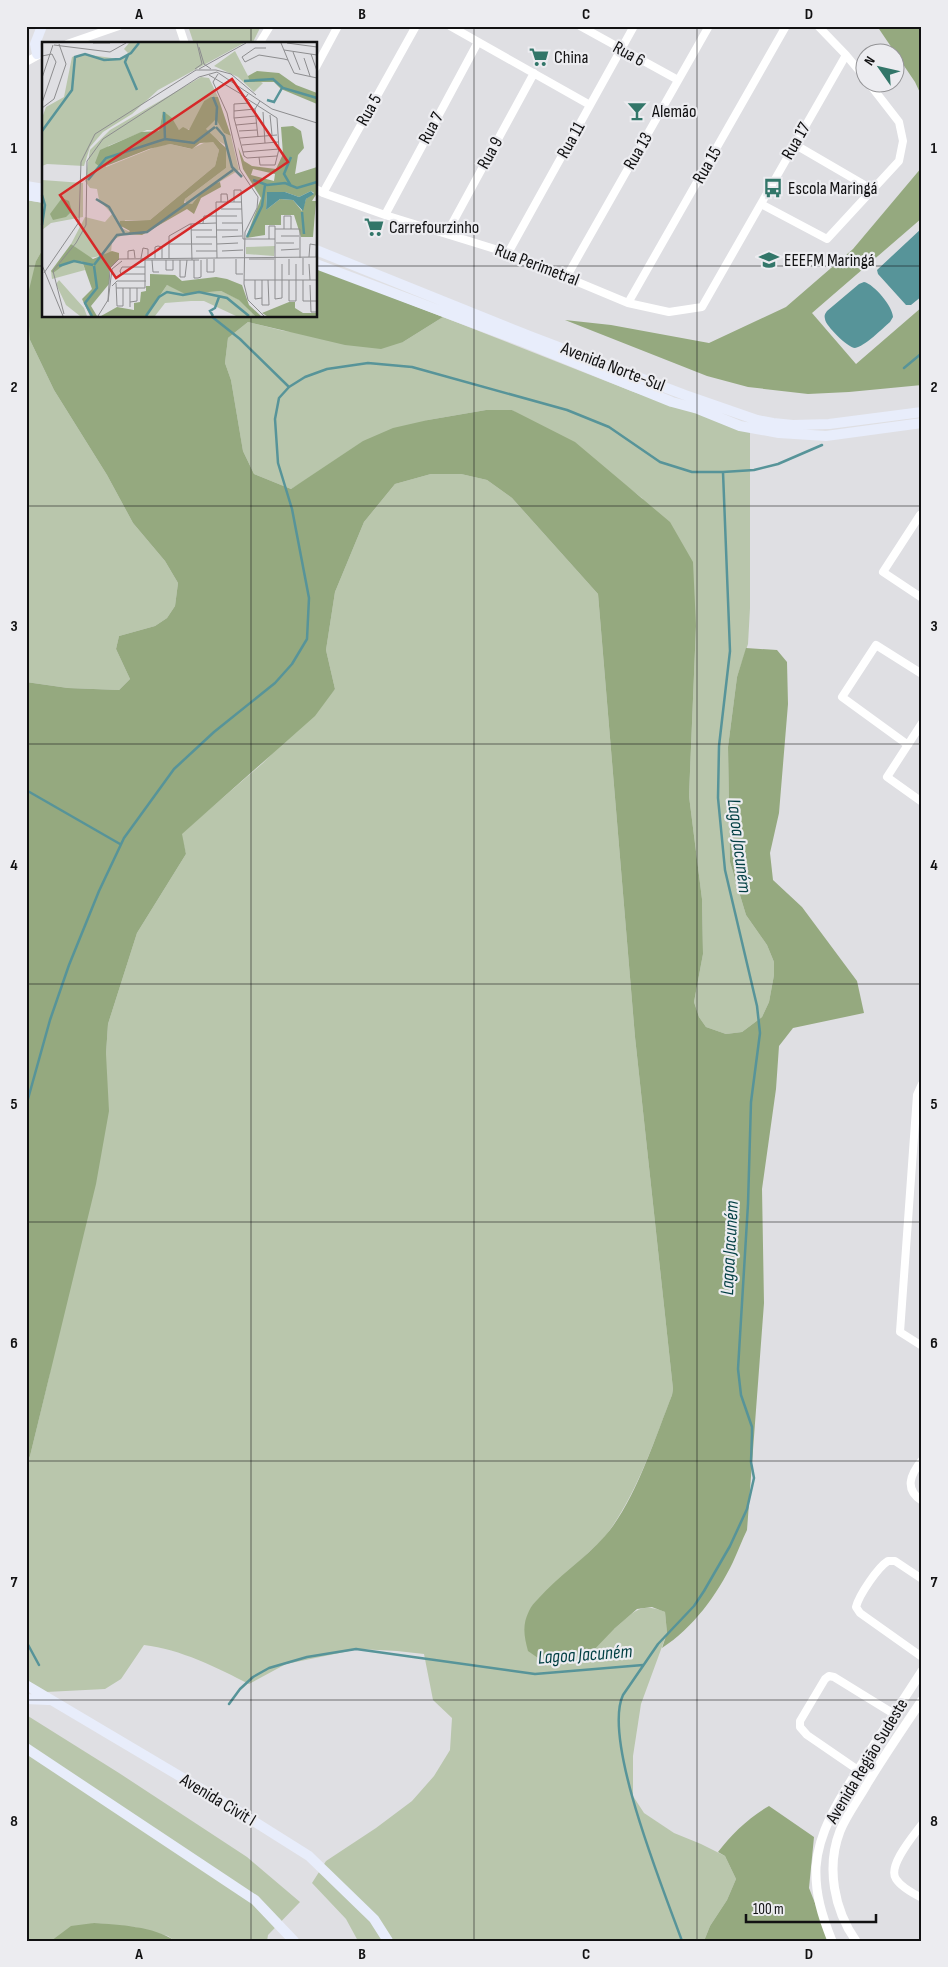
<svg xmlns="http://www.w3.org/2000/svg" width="948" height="1967" viewBox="0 0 948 1967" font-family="'Sofia Sans Condensed',sans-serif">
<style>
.green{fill:#b9c6ac}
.forest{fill:#95a97f}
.water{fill:#579499}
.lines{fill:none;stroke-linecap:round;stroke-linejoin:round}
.stream{stroke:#579499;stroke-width:2.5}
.minor{stroke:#fff;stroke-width:8}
.tertiary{stroke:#fff;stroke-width:9}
.secondary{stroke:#e8edfb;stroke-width:10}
.grid{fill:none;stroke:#111112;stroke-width:1;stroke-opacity:0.55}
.labels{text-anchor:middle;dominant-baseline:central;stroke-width:4.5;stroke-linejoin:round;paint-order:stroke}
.street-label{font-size:18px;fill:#111112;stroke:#ececf0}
.poi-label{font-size:18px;fill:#111112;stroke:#ececf0;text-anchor:start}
.water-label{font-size:19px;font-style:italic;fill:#023f43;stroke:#ececf0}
.inset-river{fill:none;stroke:#579499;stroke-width:2.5}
.inset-road{fill:none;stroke:#8d8d8f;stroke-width:1}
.view{fill:#d62828;fill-opacity:0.15;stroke:#d62828;stroke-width:2.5}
.inset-edge{fill:none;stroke:#111112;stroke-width:2.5}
.neatline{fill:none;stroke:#111112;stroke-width:2}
.grid-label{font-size:16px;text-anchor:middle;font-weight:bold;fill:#111112}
</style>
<rect width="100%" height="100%" fill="#dfdfe3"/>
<path class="green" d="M188,26H261L252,44H194Z
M26,200L44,203V247L36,261L30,340L54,390L107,475L133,523L165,561L178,583L175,606L167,618L155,626L119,636L116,649L130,679L119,690L68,688L26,682Z
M443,317L631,391L750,431V608L748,644L737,677L728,747L730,862L746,915L767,945L774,962V975L769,1002L762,1017L742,1032L726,1034L706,1027L699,1017L694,1002L703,954L702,899L689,796L696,626L642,498L613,476L512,410H486L428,420L313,476L291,489L254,474L243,451L231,380L225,363L228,338L248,322L284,331L403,342Z
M431,474H461L487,480L512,498L598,594L635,1037L673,1389L672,1395C654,1442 637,1493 607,1534C599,1544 588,1552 580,1561L614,1629C633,1613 639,1601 665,1612L667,1633L641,1704L633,1756V1796L644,1813L674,1833L701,1844L725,1856L736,1879L727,1900L710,1926L704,1941H358L346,1919L312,1883L326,1861L376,1828L412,1801L434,1776L450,1750L452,1718L433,1700L424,1654L397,1651L359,1649L286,1664L249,1684C218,1668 180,1649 144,1645L121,1679L105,1689L26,1693V1464L30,1456L49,1377L106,1054L108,1024L137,933L186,854L181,834L263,763L335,689L326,650L335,592L364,522L395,484Z
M28,1716L119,1773L247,1857L300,1902L268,1935L267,1941H175L168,1936L134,1927L94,1923L51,1941H26V1719Z"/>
<path class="forest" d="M877,26H922V97L915,82Z
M922,167V218L812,313L856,364L922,307V385L849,392L808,394L748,387L707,376L565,320L611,325L709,343L786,307L853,249Z
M44,247V316H316V268L443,317L403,342L381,349L345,345L248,322L228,338L225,363L231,380L243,451L254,474L291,489L363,441L393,428L428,420L486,410H512L575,442L670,522L693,562L696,626L689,796L702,899L703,954L694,1002L699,1017L706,1027L726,1034L742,1032L762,1017L769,1002L774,975V962L767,945L746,915L730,862L728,747L737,677L746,648L777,650L787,662L788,704L779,813L770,853L773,880L802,907L857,981L864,1013L793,1028L779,1046L776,1089L762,1189L764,1303L747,1530C742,1540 738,1551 733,1562C717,1595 693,1628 662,1648L667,1633L665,1612L652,1607L637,1609L614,1629L590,1654L548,1665L528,1651C524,1636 522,1625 529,1611C531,1606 535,1602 538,1599C558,1576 585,1559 605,1536C635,1502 655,1438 672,1395L673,1389L635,1037L598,594L512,498L487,480L461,474H431L395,484L364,522L335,592L326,650L335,689L315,716L182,834L186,854L137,933L108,1024L106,1054L109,1111L96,1184L30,1456L26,1464V682L68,688L119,690L130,679L116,649L119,636L155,626L167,618L175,606L178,583L165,561L133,523L107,475L54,390L30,340L27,298L36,261Z
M769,1806L814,1837L809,1888L830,1941H704L710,1926L727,1900L736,1879L725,1856L718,1852C731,1835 749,1817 769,1806Z
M94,1923C119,1925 154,1926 175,1941H51L71,1926Z"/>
<path class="water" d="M922,228V296L911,305H906L878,274L877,270Z
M864,282C874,284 893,307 893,317L890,322C883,328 864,347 855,348C848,348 825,325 825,319C824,315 825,314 827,311L859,284Z"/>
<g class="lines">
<path class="stream" d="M43,242H44
M211,316L240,339L289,387
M904,368L922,353
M26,790L120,844
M26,1106L50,1020L69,965L99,891L124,838L174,769L214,732L275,683L292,664L307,639L309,598L292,509L278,463L275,419L279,398L289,387L305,377L327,369L368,363L412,367L567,410L609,427L660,462L692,472H723L754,470L778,464L822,445
M26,1641L39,1665
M229,1704L240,1689L253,1677L269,1668L307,1657L356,1649L535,1674L643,1665
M682,1941C664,1891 602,1740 623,1695L658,1644L694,1606L704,1591L730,1546L747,1509L754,1478L751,1462L752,1434V1427L741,1395L738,1369L748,1204L751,1102L760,1033L757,1006L725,870L718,798L719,746L730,651L723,472"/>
<path class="minor" d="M179,26L185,44
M450,26L590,105
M580,26L678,80
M818,26L846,55L866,79
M67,44L119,26
M259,44L270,26
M26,62L44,52
M316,67L338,26
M794,144L873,190
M316,189L323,193L385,215L508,253L628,303L669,312L702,307L846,55
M323,193L416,26
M761,204L827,239L899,161L903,141L899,122L868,82
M385,215L478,42
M447,233L534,73
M508,253L634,26
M567,276L709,26
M628,303L786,26
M922,516L920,515L883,572L922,598
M922,723L887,777L922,802
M908,745L842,697L876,645L922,674
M922,1084L917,1095L900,1332L922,1346
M922,1460C910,1475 904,1489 922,1501
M922,1579L895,1561H888C878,1567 859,1595 856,1607L860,1613L922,1657
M858,1770L807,1735L800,1727V1721L825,1679L829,1676L834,1677L894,1714
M922,1824C914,1835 887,1866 896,1879C901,1887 914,1894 922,1898"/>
<path class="tertiary" d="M832,1941C822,1916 815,1894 816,1867C819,1825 847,1788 868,1754C886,1726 904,1699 922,1671
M856,1941C834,1910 826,1867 840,1831C847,1814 858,1800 867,1784C884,1756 903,1728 922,1700"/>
<path class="secondary" d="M37,54L35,44L42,26
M26,186L44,189
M26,195L44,198
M316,250L532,337L685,395L757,420L773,423L793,425L829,424L922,412
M316,264L526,343L672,402L698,409L740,426L779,433L826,436L922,423
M26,1685L225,1803L309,1856L374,1919L388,1941
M26,1699L48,1700
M26,1748L255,1900L294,1941"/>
</g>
<path class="grid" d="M251,26V44M474,26V1941M697,26V1941M26,266H44M316,266H922M251,316V1941M26,506H922M26,744H922M26,984H922M26,1222H922M26,1461H922M26,1700H922"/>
<defs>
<symbol id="supermarket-bare" viewBox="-9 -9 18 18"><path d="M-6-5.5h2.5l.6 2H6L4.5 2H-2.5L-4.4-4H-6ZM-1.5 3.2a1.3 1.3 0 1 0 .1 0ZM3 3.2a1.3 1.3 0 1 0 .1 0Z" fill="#327669" stroke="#ececf0" stroke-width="2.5" paint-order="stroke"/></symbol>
<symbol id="bar-bare" viewBox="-9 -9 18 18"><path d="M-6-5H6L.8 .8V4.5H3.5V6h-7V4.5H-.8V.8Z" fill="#327669" stroke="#ececf0" stroke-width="2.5" paint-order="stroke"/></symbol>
<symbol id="bus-bare" viewBox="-9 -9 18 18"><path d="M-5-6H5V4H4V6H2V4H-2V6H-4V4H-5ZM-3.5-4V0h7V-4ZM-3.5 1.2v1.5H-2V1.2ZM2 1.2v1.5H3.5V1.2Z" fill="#327669" stroke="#ececf0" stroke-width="2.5" paint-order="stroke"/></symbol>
<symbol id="school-bare" viewBox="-9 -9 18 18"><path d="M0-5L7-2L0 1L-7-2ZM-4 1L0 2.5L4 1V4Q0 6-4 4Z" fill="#327669" stroke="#ececf0" stroke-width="2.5" paint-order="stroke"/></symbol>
</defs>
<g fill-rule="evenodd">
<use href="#supermarket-bare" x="525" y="43" width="28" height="28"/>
<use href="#bar-bare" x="623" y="97" width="28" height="28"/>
<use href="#bus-bare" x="759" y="174" width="28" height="28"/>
<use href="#supermarket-bare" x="360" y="213" width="28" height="28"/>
<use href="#school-bare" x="755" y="246" width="28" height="28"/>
</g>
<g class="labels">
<g class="street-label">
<text transform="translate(629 54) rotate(29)">Rua 6</text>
<text transform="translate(369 110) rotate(-61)">Rua 5</text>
<text transform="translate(431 128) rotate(-62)">Rua 7</text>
<text transform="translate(571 140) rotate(-61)">Rua 11</text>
<text transform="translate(796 141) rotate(-60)">Rua 17</text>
<text transform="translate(638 151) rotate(-60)">Rua 13</text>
<text transform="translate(490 153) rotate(-61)">Rua 9</text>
<text transform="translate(707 165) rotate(-60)">Rua 15</text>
<text transform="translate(537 265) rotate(21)">Rua Perimetral</text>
<text transform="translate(613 367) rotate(21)">Avenida Norte-Sul</text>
<text transform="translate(867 1761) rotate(-59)">Avenida Região Sudeste</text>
<text transform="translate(218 1800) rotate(31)">Avenida Civit I</text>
</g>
<g class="poi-label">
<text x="554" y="57">China</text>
<text x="652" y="111">Alemão</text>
<text x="788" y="188">Escola Maringá</text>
<text x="389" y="227">Carrefourzinho</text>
<text x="784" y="260">EEEFM Maringá</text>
</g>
<g class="water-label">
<text transform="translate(739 846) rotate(83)">Lagoa Jacuném</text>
<text transform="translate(730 1248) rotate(-87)">Lagoa Jacuném</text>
<text transform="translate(585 1655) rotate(-4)">Lagoa Jacuném</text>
</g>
</g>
<g transform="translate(42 42)">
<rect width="275" height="275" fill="#dfdfe3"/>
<path d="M87,1H202L116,48L90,72L61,90L48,105L42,124L5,122L0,124V135V76L4,65L22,55L30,15L41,12L77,17L86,11L82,7ZM193,9L206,34L221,41L212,50L196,35L172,24ZM159,35L167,36L176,55L162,59L150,87L137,88L121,69L117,89L105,88L66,104L64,125L116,104L128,102L149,107L166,99L171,100L177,108L173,124L108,178H83L80,186L88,190L70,198L69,212L48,216L29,202L43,175L63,180L70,172L57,158L55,147L48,146L43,139L48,108L68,88ZM177,77L182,91L189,94L197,128L158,152L150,162L144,163L143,157L184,126L183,103L165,91L164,87L172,78ZM0,138L41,141V175L9,181L0,188ZM233,204L232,214L204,212V205ZM32,218L40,219L43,228L10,237L9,229ZM17,238L42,266L45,274H38L24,263L14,242ZM125,243L149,251L179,249L198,258L213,274H194L162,259H149L123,261L113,274H104Z" fill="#b9c6ac"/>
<path d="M215,29L237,31L254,43L275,51V62L239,47L232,40H208L206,34ZM169,55H176L189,94L182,91L174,77L164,87L184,106V126L143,157L142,161L150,162L158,152L174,141L178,140L179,145L159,156L152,172L145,167L100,193L85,192L88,189L77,183L78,179L108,178L173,124L177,108L171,100L158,101L150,107L128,102L107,107L59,126L53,121L58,108L99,90L117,89L121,69L130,76L137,88L141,85L147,88L162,59ZM251,84L259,89L262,106L256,113L253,132L275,125V151L270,159H274L271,195H259L252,173H239V183H223V193L204,196L219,156L201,127L196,105L202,119L210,124L234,127L241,112L239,85ZM211,127L233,132L232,139L209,133ZM269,149L272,151L264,157L260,169L251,158L238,157L224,168L225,150H243L257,155ZM20,156L27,159L30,169L24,175L11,178L8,172ZM29,202L51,217L70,209L77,211V217L67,227V242L49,264L55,274H48L40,257L50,247L40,219L26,220L11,231L9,229ZM108,232L133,233L140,239L174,235L185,237L200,243L207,263L219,274H213L197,258L179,249L143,252L125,243L104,274H59L75,265L92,268V261L98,260L99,250L104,249V244H108ZM247,260H253V266L261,271H275V274H225L220,271Z" fill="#95a97f" fill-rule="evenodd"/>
<path d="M269,149L272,152L264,157L261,169L251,158L238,157L224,168L225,150H243L257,155Z" fill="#579499"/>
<path class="inset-river" d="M86,13L83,20L95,48M202,39L231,37L241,46L275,56M171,55L175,65L174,83M225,58L232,60L240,46M122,70L123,97M174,85L182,94L190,125L200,135M0,89L30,48L33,15L43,12L62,18L78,17L89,11L97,1M249,115L242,132L249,144M46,138L64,116L123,97L152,101L173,85M211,138L225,143L243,141L255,146L275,140M0,153L3,163L0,183M54,157L67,165L82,191M260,170L262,192M205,195L220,164L223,143M52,223L75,193L105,190L191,128M17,224L32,219L51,223M50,274L43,261L55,246L52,224M104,274L117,255L125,250L141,253L157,250L185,256L207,274M171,274L168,269L173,266L177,255"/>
<path class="inset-road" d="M51,1H68M239,1L246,18M245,1L275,5M12,3L68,10L84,1M157,5L162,22L169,27M224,6H213L200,15L203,20L217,13L242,17L246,18L252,31L275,36M242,8L275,13M251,10L258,28M269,12L275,29M0,14L10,12L14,20L0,61M262,16L268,34M153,27L160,22L155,1M157,27L204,1M176,32L171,40L185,71L198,128L216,155L215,166L203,190L202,242L206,258L222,274M167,33L204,55L206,52M0,36L11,3M199,53L235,76L237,107L233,123H218L217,115M192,62V76L202,114L205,116L235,114M192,62L208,61M0,66L12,57L24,22L17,2M192,69L213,67M221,70L223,101M228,73L230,93M192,76L214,74M194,83L215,81M197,89L215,88M216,95L213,67L218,59M198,96L235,93M200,103L236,100M201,110L237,107M179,160V152H185L186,160M192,160V148H199L201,197H233M179,167H200M161,181L162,174H195M180,181H200M149,182L150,218M233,187H258V216M242,187V174H249V187M149,188H170M175,188H196M239,194H257M154,195H175M180,195L200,194M227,197V184H233V257L240,256V222M234,201H252M127,202H170M175,202L196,201M239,208L257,207M154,209H175M180,209L201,208M267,215L268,202L274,203M274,215L275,174M99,216L101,206L106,207V216M113,216V205L116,204L120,205V216M175,216L174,160H200M86,217V209L92,208L93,216M127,217V194L148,182L174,181M165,217V230H172V217M194,217V232H201M207,217H232M247,217V233M98,218H157M110,218L111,230H117M124,218V228H131V218M138,218V235H143L145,218M152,218V236H156L159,235V218M267,222L268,238M0,223L21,274M103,225H80L78,229L79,232H103M2,231L37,180L39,120L53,92L154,28H174L189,32L214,53M261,233V216M202,238H275M213,238V257L220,256M220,238V263H227L226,238M247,238V259H254V222M261,238V259H275M74,241L75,264H81V246M268,243L269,270H275M70,244L75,239H104M74,246H103V216M88,246V265M66,260L70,227L80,219M88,260L95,259V246M22,272L11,229L34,201L44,183L45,119L61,97L157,35L175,30L230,67L275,81M56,274L66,258L68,226L77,217L275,215"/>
<path class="view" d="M190,37L246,120L74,236L18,153Z"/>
<rect width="275" height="275" class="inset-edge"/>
</g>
<rect width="948" height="1967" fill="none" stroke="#ececf0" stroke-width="55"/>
<g transform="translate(880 68) rotate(304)"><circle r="24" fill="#ececf0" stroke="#949497"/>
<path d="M0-4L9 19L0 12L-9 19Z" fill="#327669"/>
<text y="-8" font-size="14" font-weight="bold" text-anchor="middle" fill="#111112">N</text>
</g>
<path d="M746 1914v8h130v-8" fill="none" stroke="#111112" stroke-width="2.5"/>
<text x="753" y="1914" font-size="15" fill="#111112" stroke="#ececf0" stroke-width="4" paint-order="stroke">100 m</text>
<rect x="28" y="28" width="892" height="1912" class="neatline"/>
<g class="grid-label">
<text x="139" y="19">A</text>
<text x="362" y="19">B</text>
<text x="586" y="19">C</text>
<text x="809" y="19">D</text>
<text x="14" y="153">1</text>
<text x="934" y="153">1</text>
<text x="14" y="392">2</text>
<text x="934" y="392">2</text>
<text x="14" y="631">3</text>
<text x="934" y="631">3</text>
<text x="14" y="870">4</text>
<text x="934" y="870">4</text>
<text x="14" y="1109">5</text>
<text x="934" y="1109">5</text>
<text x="14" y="1348">6</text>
<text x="934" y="1348">6</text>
<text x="14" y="1587">7</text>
<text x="934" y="1587">7</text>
<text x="14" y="1826">8</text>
<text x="934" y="1826">8</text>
<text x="139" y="1959">A</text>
<text x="362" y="1959">B</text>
<text x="586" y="1959">C</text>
<text x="809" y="1959">D</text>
</g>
</svg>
